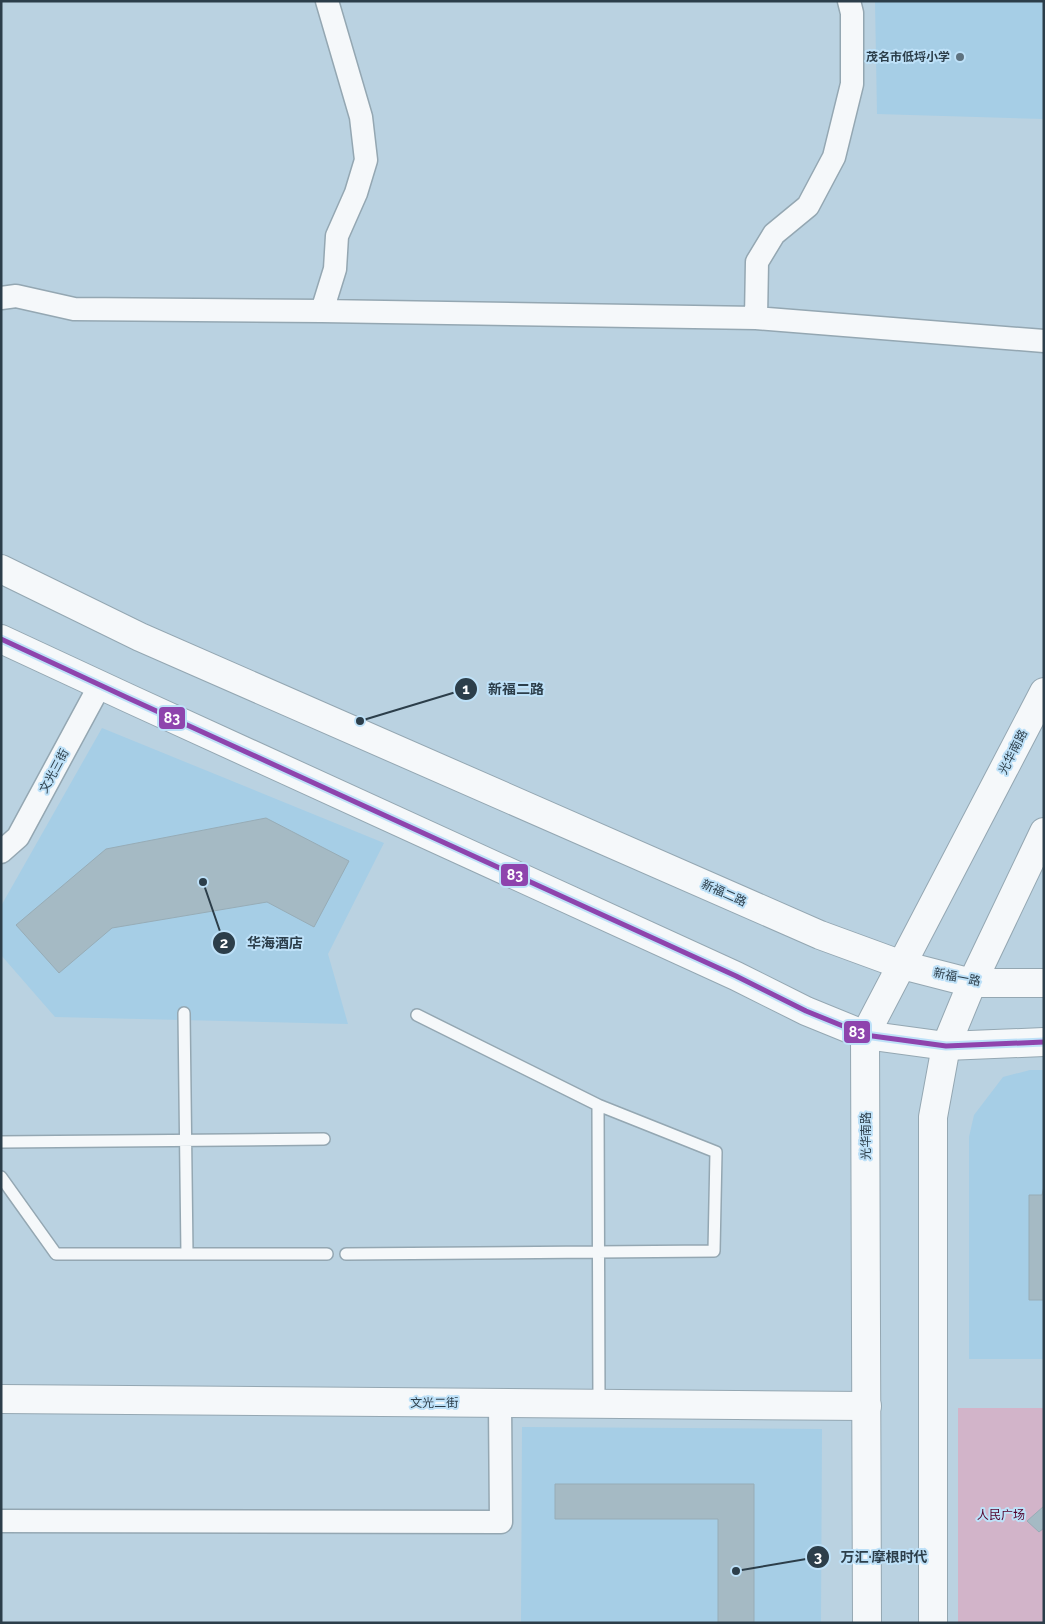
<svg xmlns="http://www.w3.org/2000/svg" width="1045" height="1624" viewBox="0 0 1045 1624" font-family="Raleway,'Noto Sans SC',sans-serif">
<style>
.built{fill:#a6cee6}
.green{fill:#d2b4c9}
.building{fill:#a5bac4;stroke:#97acb6}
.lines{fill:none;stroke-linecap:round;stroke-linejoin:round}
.lane-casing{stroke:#94a7b2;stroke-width:14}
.street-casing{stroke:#94a7b2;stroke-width:25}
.secondary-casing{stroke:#94a7b2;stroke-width:30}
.primary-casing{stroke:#94a7b2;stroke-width:30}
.lane{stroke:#f5f8fa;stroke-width:11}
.street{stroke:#f5f8fa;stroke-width:22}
.secondary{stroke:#f5f8fa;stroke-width:28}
.primary{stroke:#f5f8fa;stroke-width:28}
.bus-1-casing{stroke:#bee1f8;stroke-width:9}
.bus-1{stroke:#8e44ad;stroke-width:5}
.poi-dot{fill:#5e727f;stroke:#bee1f8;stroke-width:2}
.labels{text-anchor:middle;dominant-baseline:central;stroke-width:4;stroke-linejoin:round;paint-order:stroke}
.poi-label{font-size:12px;font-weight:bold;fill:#2c3e4a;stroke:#bee1f8;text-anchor:end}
.street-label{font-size:12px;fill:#2c3e4a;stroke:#bee1f8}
.park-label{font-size:12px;fill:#51002a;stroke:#bee1f8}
.leader{fill:none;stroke:#2c3e4a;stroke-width:2}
.callout-dot{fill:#2c3e4a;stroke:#bee1f8;stroke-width:2}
.mark-label{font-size:15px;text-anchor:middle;font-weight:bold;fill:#fff}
.callout-label{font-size:14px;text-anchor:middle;font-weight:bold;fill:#2c3e4a;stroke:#bee1f8;stroke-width:4;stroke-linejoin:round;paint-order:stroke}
.line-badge{stroke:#bee1f8;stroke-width:2}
.badge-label{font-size:14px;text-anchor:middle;font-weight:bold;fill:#fff}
</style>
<rect width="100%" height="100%" fill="#bad2e1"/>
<path class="built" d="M875,1H1044V119L877,114Z
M102,728L384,843L328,954L348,1024L55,1017L1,955V906Z
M1030,1070H1044V1359H969V1137L974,1115L1003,1077Z
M522,1427L822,1429L821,1623H521Z"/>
<path class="green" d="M958,1408H1044V1623H958Z"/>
<path class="building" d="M266,818L349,861L314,927L267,902L112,928L59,973L16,925L106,849Z
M1044,1186V1300H1029V1195H1042Z
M555,1484H754V1623H718V1519H555Z
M1044,1506V1528L1039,1532L1027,1521Z"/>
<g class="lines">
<defs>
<path id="lane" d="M184,1013L187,1254
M417,1015L598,1105
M1,1142L324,1139
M1,1177L56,1254H327
M346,1254L714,1251L716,1152L598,1105L599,1404"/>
<path id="street" d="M1,298L16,296L74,309L322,311L756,318L1044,341
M322,311L335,269L337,236L356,193L366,160L361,117L327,1
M756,318L757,262L774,234L808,206L834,157L852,84V13L849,1
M1,852L18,837L100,685
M1,1521L501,1522L500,1403"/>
<path id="secondary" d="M1,569L140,637L820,935L902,965L972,983H1044
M1,639L128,698L736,976L806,1011L865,1035L946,1046L1044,1042
M1,1399L867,1406"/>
<path id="primary" d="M867,1623L865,1035L1044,692
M933,1623V1117L946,1046L972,983L1044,832"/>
</defs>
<use href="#lane" class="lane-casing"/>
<use href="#street" class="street-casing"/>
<use href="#secondary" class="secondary-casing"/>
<use href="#primary" class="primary-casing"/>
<use href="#lane" class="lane"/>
<use href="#street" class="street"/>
<use href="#secondary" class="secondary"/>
<use href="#primary" class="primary"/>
<defs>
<path id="bus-1" d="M1,639L128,698L736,976L806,1011L865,1035L946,1046L1044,1042"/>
</defs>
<use href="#bus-1" class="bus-1-casing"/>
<use href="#bus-1" class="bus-1"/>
</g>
<circle class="poi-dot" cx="960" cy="57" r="5"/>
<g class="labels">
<g class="poi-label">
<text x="950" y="57">茂名市低埒小学</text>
</g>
<g class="street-label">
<text transform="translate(1013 752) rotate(-63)">光华南路</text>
<text transform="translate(54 771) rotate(-62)">文光三街</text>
<text transform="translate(724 893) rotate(24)">新福二路</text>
<text transform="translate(957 977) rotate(11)">新福一路</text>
<text transform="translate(866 1136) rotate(-90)">光华南路</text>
<text x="434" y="1403">文光二街</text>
</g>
<g class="park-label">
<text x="1001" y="1515">人民广场</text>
</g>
</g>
<path class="leader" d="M360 721L466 689M203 882L224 943M736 1571L818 1557"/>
<g class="callout-dot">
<circle cx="360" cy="721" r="5"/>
<circle cx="203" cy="882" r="5"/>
<circle cx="736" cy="1571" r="5"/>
<circle cx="466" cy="689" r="12"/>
<circle cx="224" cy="943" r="12"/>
<circle cx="818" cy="1557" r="12"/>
</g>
<g class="mark-label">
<text x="466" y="694">1</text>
<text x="224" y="948">2</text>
<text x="818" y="1562">3</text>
</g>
<g class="callout-label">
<text x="516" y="694">新福二路</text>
<text x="275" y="948">华海酒店</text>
<text x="884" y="1562">万汇·摩根时代</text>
</g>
<g class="line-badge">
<rect x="158" y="706" width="28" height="24" rx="5" fill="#8e44ad"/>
<rect x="500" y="863" width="29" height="24" rx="5" fill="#8e44ad"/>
<rect x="843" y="1020" width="28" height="24" rx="5" fill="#8e44ad"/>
</g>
<g class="badge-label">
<text x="172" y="723">83</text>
<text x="515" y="880">83</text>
<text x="857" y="1037">83</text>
</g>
<rect width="1045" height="1624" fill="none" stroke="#2c3e4a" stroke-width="5"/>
</svg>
